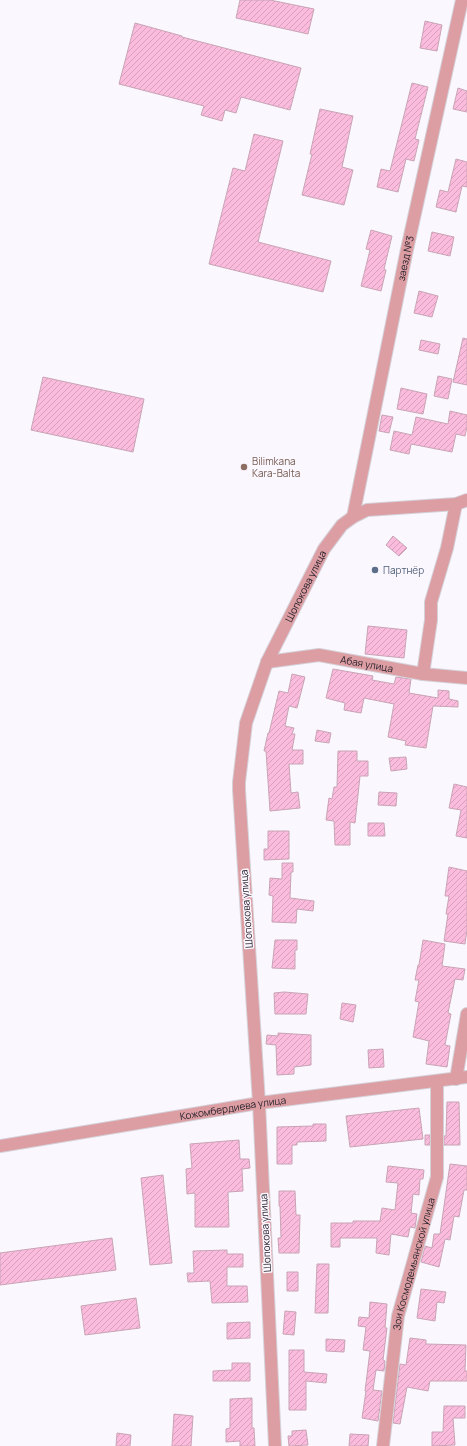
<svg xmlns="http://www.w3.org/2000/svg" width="467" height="1446" viewBox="0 0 467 1446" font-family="Manrope,sans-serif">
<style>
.building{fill:url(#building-hatch);stroke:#c8a4b6}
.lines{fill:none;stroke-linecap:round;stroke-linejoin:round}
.minor-casing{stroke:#d5d1d9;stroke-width:14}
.tertiary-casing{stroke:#d5d1d9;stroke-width:14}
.minor{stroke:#dc9ea3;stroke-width:12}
.tertiary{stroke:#dc9ea3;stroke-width:12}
.education-dot{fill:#8d6e63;stroke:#fbf7fe;stroke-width:1.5}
.service-dot{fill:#5c6f8a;stroke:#fbf7fe;stroke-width:1.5}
.labels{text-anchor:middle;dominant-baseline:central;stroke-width:3;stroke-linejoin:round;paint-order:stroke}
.street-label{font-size:10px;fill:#29222e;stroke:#fbf7fe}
.education-label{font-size:10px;fill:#785e54;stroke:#fbf7fe;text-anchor:start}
.service-label{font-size:10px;fill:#4e5e75;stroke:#fbf7fe;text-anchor:start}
</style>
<defs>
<pattern id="building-hatch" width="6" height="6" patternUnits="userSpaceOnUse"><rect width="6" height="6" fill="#fbbbdc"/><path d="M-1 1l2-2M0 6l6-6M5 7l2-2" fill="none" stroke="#d7a0bd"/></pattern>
</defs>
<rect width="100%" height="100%" fill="#fbf7fe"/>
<path class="building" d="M240,0H270L314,9L308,34L236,18Z
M425,21L442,25L437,51L420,48Z
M135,23L182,36V37L301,68L290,110L241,97L236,113L225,110L222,121L201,115L204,106L119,84Z
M412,83L428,87L415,139L419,140L414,161L406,159L398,192L377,187L381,169L390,171Z
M458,88L467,91V112L453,109Z
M320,109L353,116L342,167L353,170L344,205L302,195L312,154H310Z
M254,134L283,141L258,242L331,261L323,292L209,264L233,168L245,171Z
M456,159L467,162V187L462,186L456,212L436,207L440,190L448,192Z
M371,230L392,236L384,269L386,270L381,291L361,286L370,250L366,249Z
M432,232L454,237L450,256L428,251Z
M419,291L438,296L432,317L414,313Z
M463,338L467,339V385L453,382Z
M421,340L440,344L438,354L419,350Z
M438,376L452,379L448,399L434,396Z
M43,377L144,399L133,452L31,430Z
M401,388L427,394L423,414L397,409Z
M450,411L467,415V427L465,436L456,434L452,452L411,444L409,454L390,450L394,431L412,435L416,417L448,424Z
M382,415L393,417L389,433L379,431Z
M393,536L407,548L399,556L386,545Z
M368,626L407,630L404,658L365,654Z
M333,669L373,676L372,680L394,684L396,677L411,679L409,693L438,698V690L449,691V699L458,701V707L433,706L426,748L405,745L406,741L388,737L394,704L364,698L361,713L344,710L345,703L326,698Z
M292,674L305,677L297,708L289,706L285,726L294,728L292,734H295L292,750H303V764H289L291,793L298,792L300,808L270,811L266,751H264L268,733H269L279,691L288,693Z
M317,730L331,733L329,743L315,741Z
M338,751H357V761H368V776H360L355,823L350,822V845H335L334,821L326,820L329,798L332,799L334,787H337Z
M406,757L407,769L391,771L389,758Z
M454,784L467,787V838L456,836L461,810L449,808Z
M379,792L397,793L396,806L378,805Z
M368,823H384L385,836H368Z
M268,831H289V859L264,860V849H268Z
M282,863H293V872H291L290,898L314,901L313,911L297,909L296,923L272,922L273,896L269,895L270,878L282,879Z
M449,867L467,871V930L465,944L444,941L448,914H446L449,896H445Z
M275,940H297V950H295V969L272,968Z
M423,940L445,944L442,966L465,969L463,980L455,979L448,1013L451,1014L445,1045L450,1046L447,1067L426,1064L429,1041L413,1037L419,1002L415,1001L419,980H415L418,965H419Z
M284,992L308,994L306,1014H275L274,993Z
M342,1003L356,1005L353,1022L340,1019Z
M278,1033L311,1035V1065L294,1067V1074L277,1075L276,1045L266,1044L267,1035L278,1036Z
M383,1049L384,1067L369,1068L368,1050Z
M447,1102H459L460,1145H444V1136H446Z
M419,1108L423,1139L350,1147L346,1116Z
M313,1124H326V1141L297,1142V1145H292V1164H277V1127L313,1126Z
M425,1135H430V1145H425Z
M239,1140L240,1159H249L250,1168L242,1169L243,1191L228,1192L229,1227H195V1193L187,1194L186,1169L192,1168L190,1144Z
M450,1164L467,1166V1190H464L459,1217L454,1216L450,1240L445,1239L439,1267L421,1262L425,1246L432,1248L434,1234H440Z
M388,1166L424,1170L423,1179H420L419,1195L413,1194L411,1213L417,1214L415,1228L410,1227L408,1237L391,1234L389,1255L376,1253L377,1238H340V1247H331V1223H353V1221H380L382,1208L395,1210L398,1183L386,1182Z
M163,1175L172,1263L150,1265L141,1178Z
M279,1191H295L296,1215H300L299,1253H279L278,1238H281L280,1206H279Z
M112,1238L116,1270L0,1285V1253Z
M227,1250V1254H243V1267H227V1286H247L248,1302L212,1303L210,1281L188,1282L187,1273H194L193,1251Z
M317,1264H329L328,1313H315Z
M287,1272H298V1291H287Z
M421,1289L446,1292L444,1303L437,1302L435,1321L417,1318Z
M136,1298L140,1328L85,1335L81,1306Z
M370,1302L387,1304L385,1328H387L383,1360L385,1361L384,1371L376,1370L373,1390L382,1391L378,1421L362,1418L366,1391H365L370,1351L363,1350L366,1327L358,1326L359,1317L369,1318Z
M285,1311L296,1312L294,1335L283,1334Z
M250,1322V1338L227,1339V1323Z
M410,1338L426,1340V1344L466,1345L465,1371H467V1381H430L428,1391L407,1387L400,1424L393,1423L400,1364L406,1365Z
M326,1339L345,1340L344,1352L326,1351Z
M289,1350H304V1372L327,1374L326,1383L306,1381V1410H289Z
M232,1363H250V1381H213V1371L232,1370Z
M252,1398V1428H254L255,1446H240V1441L226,1442V1429L230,1428V1399Z
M444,1406H465V1418H453L455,1445L432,1446V1432H443Z
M174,1414L193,1416L191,1446H172Z
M306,1430L308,1445L289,1446L288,1436H292V1431Z
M117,1433L131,1435L130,1446H116Z
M350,1434L369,1435L368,1446H349Z"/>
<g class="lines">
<defs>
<g id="minor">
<path id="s1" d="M353,517L406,254L462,0"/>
<path id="s2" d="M267,662L319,655L423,674L467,678"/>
<path d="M423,674L431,620V602L447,548L456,504"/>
<path d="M456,1079L467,1014"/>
<path id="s3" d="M383,1446L398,1316L437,1177V1082"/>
</g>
<g id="tertiary">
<path id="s4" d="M0,1146L259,1103L467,1077"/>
<path id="s5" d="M275,1446L259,1103L239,790V782L246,723L267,662L324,549L342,525L353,517L367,510L456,504L467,500"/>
</g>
</defs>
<use href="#minor" class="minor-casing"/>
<use href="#tertiary" class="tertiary-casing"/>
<use href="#minor" class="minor"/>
<use href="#tertiary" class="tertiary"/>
</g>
<circle class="education-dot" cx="244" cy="467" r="4"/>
<circle class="service-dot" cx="375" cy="570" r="4"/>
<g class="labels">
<g class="street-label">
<text stroke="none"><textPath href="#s1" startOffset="264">заезд №3</textPath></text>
<text stroke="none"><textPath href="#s5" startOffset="874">Шопокова улица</textPath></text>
<text stroke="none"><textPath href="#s2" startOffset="101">Абая улица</textPath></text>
<text transform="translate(246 909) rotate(-94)">Шопокова улица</text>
<text stroke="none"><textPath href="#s4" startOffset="236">Кожомбердиева улица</textPath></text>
<text transform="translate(265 1233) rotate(-93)">Шопокова улица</text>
<text stroke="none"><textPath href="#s3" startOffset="185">Зои Космодемьянской улица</textPath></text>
</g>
<g class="education-label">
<text x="252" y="461">Bilimkana<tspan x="252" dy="12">Kara-Balta</tspan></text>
</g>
<g class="service-label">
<text x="383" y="570">Партнёр</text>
</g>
</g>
</svg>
